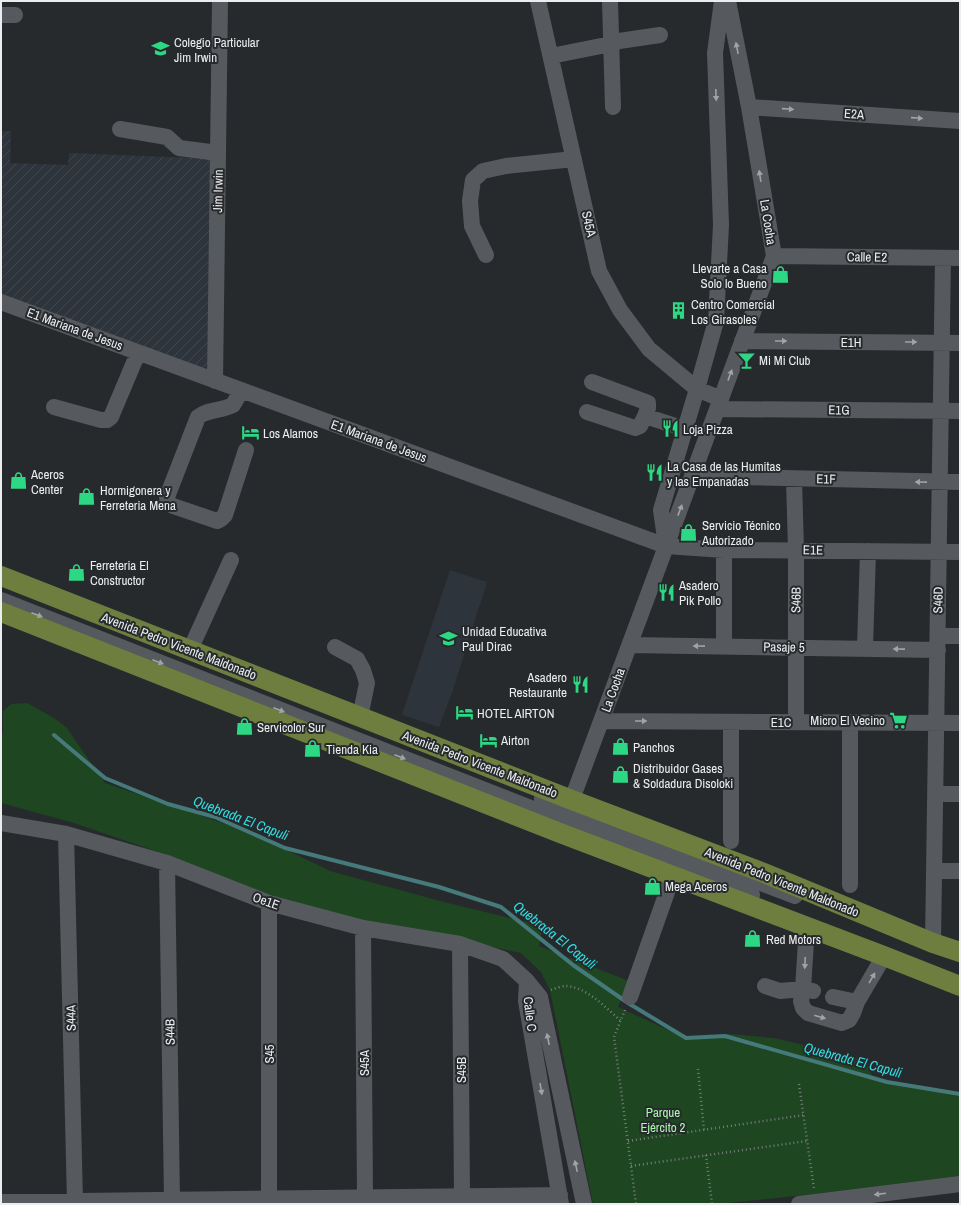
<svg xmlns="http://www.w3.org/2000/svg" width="961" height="1205" viewBox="0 0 961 1205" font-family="'Archivo Narrow',sans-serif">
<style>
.built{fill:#2d343c}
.industrial{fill:url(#industrial-furrows)}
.green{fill:#1e4621}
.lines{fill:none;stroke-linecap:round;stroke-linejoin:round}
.stream{stroke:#46797a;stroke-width:4}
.path{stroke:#7a7c7f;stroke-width:2.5;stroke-dasharray:1 3;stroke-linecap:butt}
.minor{stroke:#565a5e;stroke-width:16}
.major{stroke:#6d7e3f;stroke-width:20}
.oneway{fill:#a0a4a6}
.labels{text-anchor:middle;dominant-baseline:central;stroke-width:4;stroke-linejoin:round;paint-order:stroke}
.poi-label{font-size:13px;fill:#ebedef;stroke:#272a2d;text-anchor:start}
.street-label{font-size:13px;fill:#ebedef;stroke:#272a2d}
.park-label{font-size:13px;fill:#a7f9ab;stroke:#272a2d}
.water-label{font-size:14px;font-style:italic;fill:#30dfe3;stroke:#272a2d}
</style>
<defs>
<pattern id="industrial-furrows" width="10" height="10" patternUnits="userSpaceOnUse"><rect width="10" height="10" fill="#2d343c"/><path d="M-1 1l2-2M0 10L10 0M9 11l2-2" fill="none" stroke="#41484f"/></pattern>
</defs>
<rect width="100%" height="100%" fill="#272a2d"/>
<path class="built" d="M450,570L487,582L452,693L439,727L402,715Z"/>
<path class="industrial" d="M1,131H11L10,163L68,165L69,153L218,159L215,381L1,302Z"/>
<path class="green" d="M27,703L54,718L66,727L105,783L252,833L330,871L444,902L543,926L539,946L629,981L618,1007L686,1038L730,1034L774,1038L866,1060L873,1078L960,1094V1176L805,1195L718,1204H593L550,990L541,972L521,953L427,933L366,921L272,899L170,856L74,823L1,803V734L3,733V711L11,704Z"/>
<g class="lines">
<path class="stream" d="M54,735L105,778L168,804L215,817L285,848L439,887L501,907L573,965L628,1003L686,1038L725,1036L887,1082L960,1094"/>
<path class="path" d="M551,990C556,988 562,986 566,986C587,987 606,1008 621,1021
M625,1010L614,1037L636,1204
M698,1069L704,1130
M799,1084L814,1189
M628,1141L804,1115
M706,1155L712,1204
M631,1166L807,1141"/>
<path class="minor" d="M538,1L599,271L620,310L649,349L697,389L721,399
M610,1L613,107
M1,15H15
M551,56L611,44L619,41L660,35
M749,107L960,121
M120,129L167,137L179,148L218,153
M486,255L472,226L470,201L473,180L483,171L506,166L574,159
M774,256L960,258
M1,302L666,546L724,550L960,552
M742,341L960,343
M215,381L220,1
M592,382L643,401L648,403V408L645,416
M241,391L233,405C222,411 207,409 198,417L167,497L168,503L173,506L217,521L221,519L225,515L246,450
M54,407L101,420H107L111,417L138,353
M717,409L960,411
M587,412L635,428L640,426L645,416L685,429
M692,476L960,482
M794,479L796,550V722
M666,545L661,510L697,389L716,321L721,225L715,53L722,1
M724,550V646
M1,600L752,895
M938,636H960
M630,645L938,650
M335,647L357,659L363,670L367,683L360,717
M865,648L868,551
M190,650L231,560
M602,721L960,723
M850,722V885
M936,794H960
M542,799L795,896
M568,810L774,256L749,107L728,1
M1,823L66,834L167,863L269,903L363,928L460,944L503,959L527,981L540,997L584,1204
M66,834L75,1201
M731,841V722
M167,863L172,1200
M934,871H960
M807,926L803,989L813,991
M363,928L365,1197
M933,943L943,258
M460,944L462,1196
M527,981L526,1001L561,1204
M765,986L780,991L803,989L801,1001L803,1008L808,1013L842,1023L849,1020L853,1013L857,1002
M630,997L673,875
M833,997L857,1002L884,956
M1,1202L560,1195
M269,1204V903
M799,1204L960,1184"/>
<path class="major" d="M1,576L572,800L764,873L933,943L960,952
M1,612L560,833L884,956L960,986"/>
</g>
<defs><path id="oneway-solid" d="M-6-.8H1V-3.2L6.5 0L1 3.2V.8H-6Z"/></defs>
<g class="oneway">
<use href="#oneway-solid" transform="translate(737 48) rotate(-101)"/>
<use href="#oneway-solid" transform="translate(716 95) rotate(88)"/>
<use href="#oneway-solid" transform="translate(788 109) rotate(4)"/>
<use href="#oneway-solid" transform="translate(917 118) rotate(4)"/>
<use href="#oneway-solid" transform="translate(760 176) rotate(-99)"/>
<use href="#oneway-solid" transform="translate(781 341)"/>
<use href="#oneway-solid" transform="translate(911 342)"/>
<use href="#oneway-solid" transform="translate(730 375) rotate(-70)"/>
<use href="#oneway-solid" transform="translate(921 482) rotate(-179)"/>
<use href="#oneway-solid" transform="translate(680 510) rotate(-70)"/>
<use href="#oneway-solid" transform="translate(37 615) rotate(21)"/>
<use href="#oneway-solid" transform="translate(699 646) rotate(-179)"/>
<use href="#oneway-solid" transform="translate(899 649) rotate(-179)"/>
<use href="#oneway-solid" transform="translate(158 662) rotate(21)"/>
<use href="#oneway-solid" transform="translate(279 710) rotate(21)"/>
<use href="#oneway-solid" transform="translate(641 721)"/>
<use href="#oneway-solid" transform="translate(400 757) rotate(21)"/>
<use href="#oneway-solid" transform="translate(805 963) rotate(93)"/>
<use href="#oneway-solid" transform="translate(872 978) rotate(-60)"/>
<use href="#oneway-solid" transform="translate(820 1017) rotate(16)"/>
<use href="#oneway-solid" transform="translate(548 1039) rotate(-102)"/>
<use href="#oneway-solid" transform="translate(541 1089) rotate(80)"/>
<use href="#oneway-solid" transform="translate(576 1166) rotate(-102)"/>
<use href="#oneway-solid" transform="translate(880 1194) rotate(173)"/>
</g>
<defs>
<symbol id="school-bare" viewBox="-9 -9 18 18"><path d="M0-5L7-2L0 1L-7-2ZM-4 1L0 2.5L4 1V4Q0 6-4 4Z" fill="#2dd884" stroke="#272a2d" stroke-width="2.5" paint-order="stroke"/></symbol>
<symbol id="shop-bare" viewBox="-9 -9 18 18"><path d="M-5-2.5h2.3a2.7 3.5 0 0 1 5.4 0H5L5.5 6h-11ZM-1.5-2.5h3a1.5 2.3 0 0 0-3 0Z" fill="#2dd884" stroke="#272a2d" stroke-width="2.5" paint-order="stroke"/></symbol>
<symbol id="building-bare" viewBox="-9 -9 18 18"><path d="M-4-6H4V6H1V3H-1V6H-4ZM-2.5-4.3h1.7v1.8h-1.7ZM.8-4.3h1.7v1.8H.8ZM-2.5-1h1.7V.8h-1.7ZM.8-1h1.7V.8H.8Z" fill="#2dd884" stroke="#272a2d" stroke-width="2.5" paint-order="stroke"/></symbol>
<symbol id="bar-bare" viewBox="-9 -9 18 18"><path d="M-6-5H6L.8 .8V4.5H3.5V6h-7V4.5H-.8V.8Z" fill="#2dd884" stroke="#272a2d" stroke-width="2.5" paint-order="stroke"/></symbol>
<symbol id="restaurant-bare" viewBox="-9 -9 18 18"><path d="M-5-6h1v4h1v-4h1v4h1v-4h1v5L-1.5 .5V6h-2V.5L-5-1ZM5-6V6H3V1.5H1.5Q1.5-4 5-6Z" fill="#2dd884" stroke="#272a2d" stroke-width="2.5" paint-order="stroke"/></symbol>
<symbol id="hotel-bare" viewBox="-9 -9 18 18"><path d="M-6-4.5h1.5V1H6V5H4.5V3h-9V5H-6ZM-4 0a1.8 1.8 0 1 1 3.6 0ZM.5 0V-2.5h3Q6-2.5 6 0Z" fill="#2dd884" stroke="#272a2d" stroke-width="2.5" paint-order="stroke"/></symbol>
<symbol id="supermarket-bare" viewBox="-9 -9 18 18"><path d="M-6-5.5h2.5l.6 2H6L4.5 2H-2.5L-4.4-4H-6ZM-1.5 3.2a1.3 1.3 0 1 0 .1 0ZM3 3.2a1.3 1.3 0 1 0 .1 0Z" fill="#2dd884" stroke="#272a2d" stroke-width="2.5" paint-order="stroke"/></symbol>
</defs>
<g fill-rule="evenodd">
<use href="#school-bare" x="148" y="36" width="25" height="25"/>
<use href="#shop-bare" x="768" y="262" width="25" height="25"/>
<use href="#building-bare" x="666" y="298" width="25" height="25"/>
<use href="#bar-bare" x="734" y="348" width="25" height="25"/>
<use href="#restaurant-bare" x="658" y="416" width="25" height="25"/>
<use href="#hotel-bare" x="238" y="420" width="25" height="25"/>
<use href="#restaurant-bare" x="642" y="460" width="25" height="25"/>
<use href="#shop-bare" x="6" y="468" width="25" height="25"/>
<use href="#shop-bare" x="74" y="484" width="25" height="25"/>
<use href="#shop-bare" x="676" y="520" width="25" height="25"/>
<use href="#shop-bare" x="64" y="560" width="25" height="25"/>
<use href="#restaurant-bare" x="654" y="580" width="25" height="25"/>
<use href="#school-bare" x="436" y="626" width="25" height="25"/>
<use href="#restaurant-bare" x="568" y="672" width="25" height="25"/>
<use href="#hotel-bare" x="452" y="700" width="25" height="25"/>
<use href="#supermarket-bare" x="886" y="708" width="25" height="25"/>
<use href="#shop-bare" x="232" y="714" width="25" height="25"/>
<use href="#hotel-bare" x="476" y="728" width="25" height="25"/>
<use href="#shop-bare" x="608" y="734" width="25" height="25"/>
<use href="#shop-bare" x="300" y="736" width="25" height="25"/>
<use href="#shop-bare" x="608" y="762" width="25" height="25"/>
<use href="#shop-bare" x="640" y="874" width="25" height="25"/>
<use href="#shop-bare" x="740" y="926" width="25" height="25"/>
</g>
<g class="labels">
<g class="poi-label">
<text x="174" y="42">Colegio Particular<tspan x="174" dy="15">Jim Irwin</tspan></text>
<text x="767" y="268" text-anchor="end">Llevarte a Casa<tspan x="767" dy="15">Solo lo Bueno</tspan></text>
<text x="691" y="304">Centro Comercial<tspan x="691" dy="15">Los Girasoles</tspan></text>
<text x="759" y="360">Mi Mi Club</text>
<text x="683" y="429">Loja Pizza</text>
<text x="263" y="433">Los Alamos</text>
<text x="667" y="466">La Casa de las Humitas<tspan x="667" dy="15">y las Empanadas</tspan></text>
<text x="31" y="474">Aceros<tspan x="31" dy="15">Center</tspan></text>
<text x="100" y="490">Hormigonera y<tspan x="100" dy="15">Ferreteria Mena</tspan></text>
<text x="702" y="525">Servicio Técnico<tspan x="702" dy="15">Autorizado</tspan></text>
<text x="90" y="565">Ferreteria El<tspan x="90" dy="15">Constructor</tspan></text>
<text x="679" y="585">Asadero<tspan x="679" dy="15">Pik Pollo</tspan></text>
<text x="462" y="631">Unidad Educativa<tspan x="462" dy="15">Paul Dirac</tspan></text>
<text x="567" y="677" text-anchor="end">Asadero<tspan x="567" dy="15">Restaurante</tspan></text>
<text x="477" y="713">HOTEL AIRTON</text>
<text x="885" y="720" text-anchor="end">Micro El Vecino</text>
<text x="257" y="727">Servicolor Sur</text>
<text x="501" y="740">Airton</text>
<text x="633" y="747">Panchos</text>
<text x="326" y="749">Tienda Kia</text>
<text x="633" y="768">Distribuidor Gases<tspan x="633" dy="15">&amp; Soldadura Disoloki</tspan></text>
<text x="665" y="886">Mega Aceros</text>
<text x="766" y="939">Red Motors</text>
</g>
<g class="street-label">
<text transform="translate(854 114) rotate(4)">E2A</text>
<text transform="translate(218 191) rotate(-89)">Jim Irwin</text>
<text transform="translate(768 222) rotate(81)">La Cocha</text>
<text transform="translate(589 224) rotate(77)">S45A</text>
<text transform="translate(867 257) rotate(1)">Calle E2</text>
<text transform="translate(75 329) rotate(20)">E1 Mariana de Jesus</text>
<text x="851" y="342">E1H</text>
<text transform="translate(839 410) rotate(1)">E1G</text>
<text transform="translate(379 441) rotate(20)">E1 Mariana de Jesus</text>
<text transform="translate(826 479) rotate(1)">E1F</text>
<text transform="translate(813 550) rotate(1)">E1E</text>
<text transform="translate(796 600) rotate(-89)">S46B</text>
<text transform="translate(938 600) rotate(-89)">S46D</text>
<text transform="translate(179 646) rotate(21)">Avenida Pedro Vicente Maldonado</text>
<text transform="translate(784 647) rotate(1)">Pasaje 5</text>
<text transform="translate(613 690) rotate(-70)">La Cocha</text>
<text x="781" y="722">E1C</text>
<text transform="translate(480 764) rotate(21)">Avenida Pedro Vicente Maldonado</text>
<text transform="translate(782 882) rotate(22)">Avenida Pedro Vicente Maldonado</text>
<text transform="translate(266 901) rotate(19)">Oe1E</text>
<text transform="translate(530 1014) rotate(83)">Calle C</text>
<text transform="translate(71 1018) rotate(-91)">S44A</text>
<text transform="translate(170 1032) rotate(-91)">S44B</text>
<text transform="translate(269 1054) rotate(-90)">S45</text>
<text transform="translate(364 1063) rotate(-90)">S45A</text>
<text transform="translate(461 1070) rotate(-90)">S45B</text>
</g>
<g class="park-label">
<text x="663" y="1112">Parque<tspan x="663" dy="15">Ejército 2</tspan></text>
</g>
<g class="water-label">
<text transform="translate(241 818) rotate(21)">Quebrada El Capuli</text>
<text transform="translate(555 935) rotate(38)">Quebrada El Capuli</text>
<text transform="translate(853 1060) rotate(15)">Quebrada El Capuli</text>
</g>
</g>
<rect width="961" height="1205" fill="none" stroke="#ebedef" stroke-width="4"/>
</svg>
